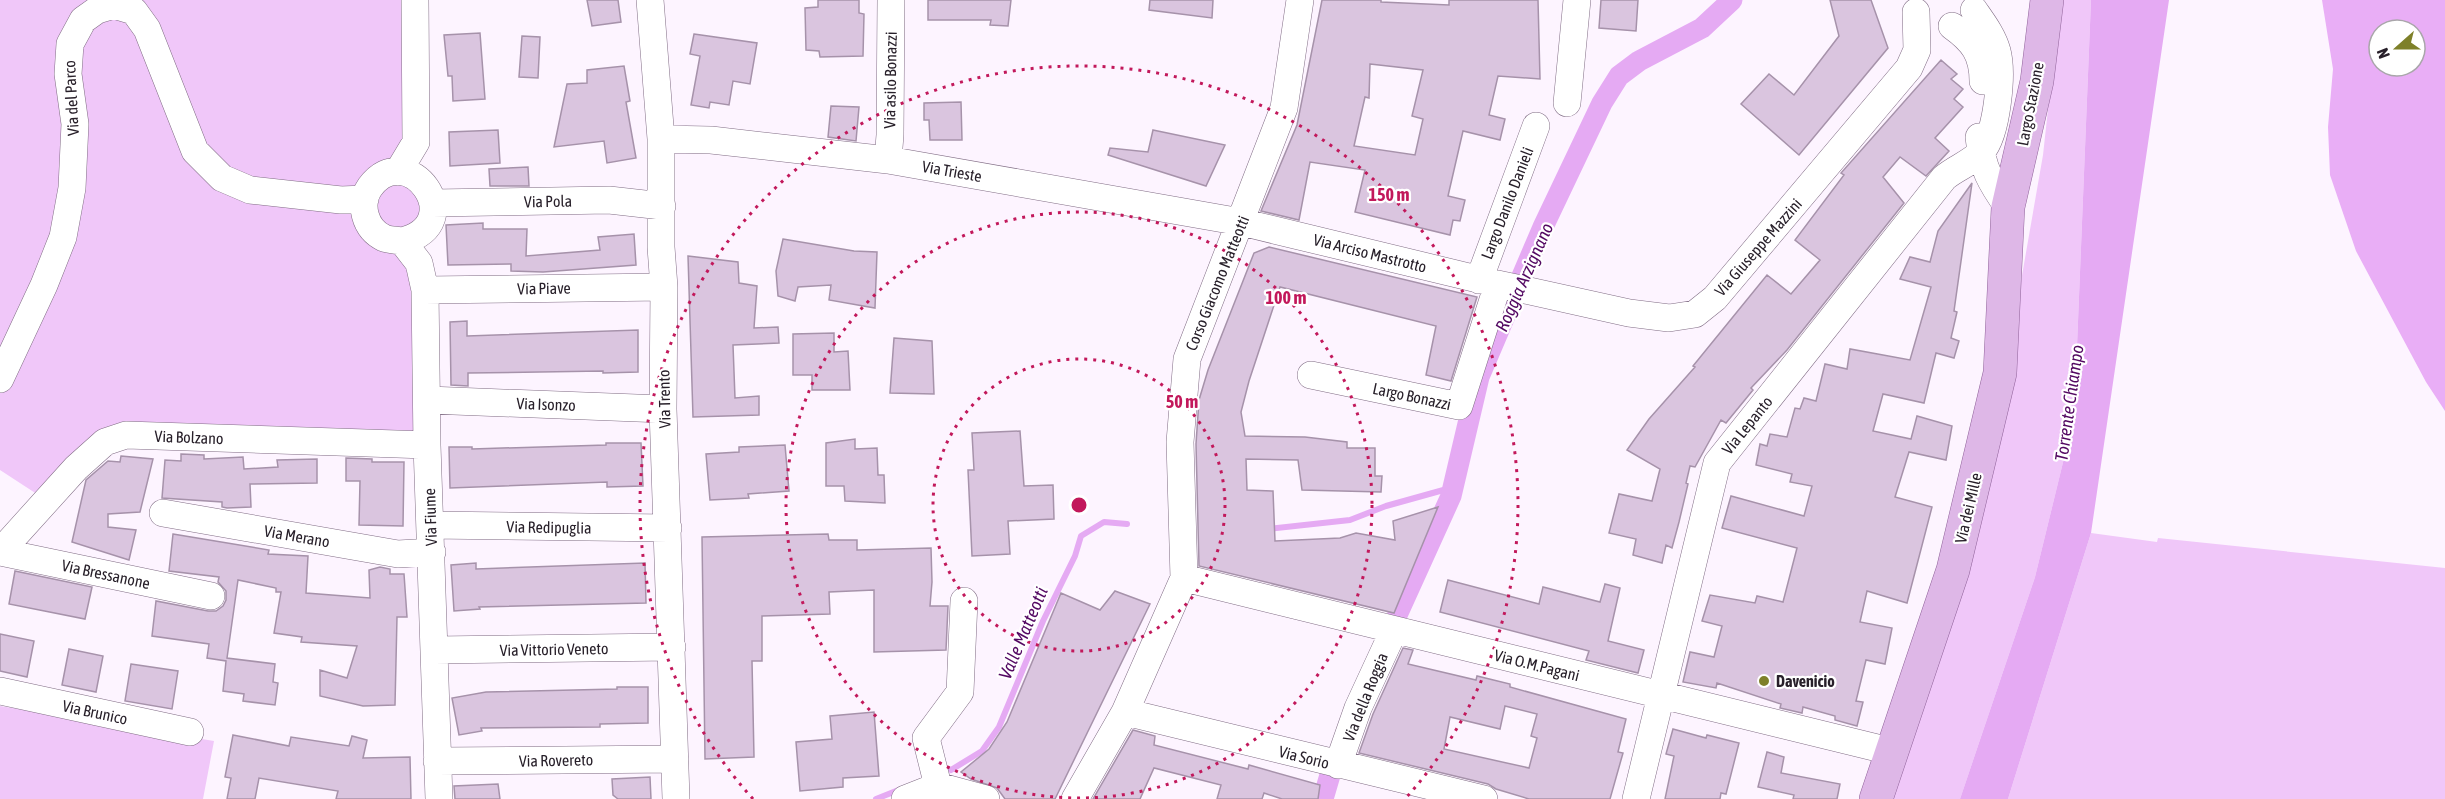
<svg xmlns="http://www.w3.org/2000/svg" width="2445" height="799" viewBox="0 0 2445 799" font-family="'Asap Condensed',sans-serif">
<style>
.green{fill:#f0c7f9}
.forest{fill:#e9aef6;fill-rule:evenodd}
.water{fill:#e5aaf3}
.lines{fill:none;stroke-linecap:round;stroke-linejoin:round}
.stream{stroke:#e5aaf3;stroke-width:6}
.canal{stroke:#e5aaf3;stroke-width:21}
.building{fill:#dac5df;stroke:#a692aa;stroke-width:1.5;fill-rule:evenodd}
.minor-casing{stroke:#816d85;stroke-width:28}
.major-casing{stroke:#90639a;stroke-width:34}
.minor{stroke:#fff;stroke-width:27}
.major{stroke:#deb7e7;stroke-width:33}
.ring{fill:none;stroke:#c2185b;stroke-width:3;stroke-dasharray:3 6}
.poi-dot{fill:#7e8029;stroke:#fff;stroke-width:2}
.labels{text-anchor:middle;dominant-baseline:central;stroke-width:4.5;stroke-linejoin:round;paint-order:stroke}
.street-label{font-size:16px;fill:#28202a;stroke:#fff}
.poi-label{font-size:16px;font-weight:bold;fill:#28202a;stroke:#fff;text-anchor:start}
.water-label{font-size:18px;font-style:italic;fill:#530862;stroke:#fff}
.centre{fill:#c2185b;stroke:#fff;stroke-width:3}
.ring-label{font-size:18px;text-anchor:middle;font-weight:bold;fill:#c2185b;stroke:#fff;stroke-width:4.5;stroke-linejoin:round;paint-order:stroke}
</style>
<rect width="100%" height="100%" fill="#fdf4ff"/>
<path class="green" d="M0,0H415L416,142L425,290L427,445L126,435L46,500L0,470Z
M2060,0H2091L2076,371L2067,446L2035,577L1960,799H1877L2005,373L2043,155Z
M2091,533L2157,542L2158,538L2445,568V799H2008Z
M0,706L214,741L203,799H0Z"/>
<path class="forest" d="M2322,0H2445V411L2426,382L2356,251L2330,175L2328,127L2333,69ZM2379,30H2415V66H2379Z"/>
<path class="water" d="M2091,0H2169L2091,533L2008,799H1960L2035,577L2067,446L2076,371Z"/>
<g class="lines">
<path class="stream" d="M1268,529L1350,520L1386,506L1447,489
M951,770L982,751L999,727L1043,621L1075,556L1081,536L1104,522L1127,524
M876,799L901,789"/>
<path class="canal" d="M1398,613L1451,496L1479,377L1543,227L1602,103L1619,76L1639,61L1702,28L1732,0
M1323,799L1330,775"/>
</g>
<path class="building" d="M587,0H618L621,22L592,26Z
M818,0H859V13L864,14L863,56L820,57L819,51L806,50L805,8L818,7Z
M928,0H1011L1008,26L990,25L991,20H928Z
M1150,0H1213L1212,18L1149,10Z
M1322,0H1381V2L1449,5V0H1538L1540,79L1498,76L1489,115L1505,119L1500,140L1463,131L1448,196L1465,200L1460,221L1453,220L1450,235L1355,212L1365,170L1310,162L1299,220L1261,211L1297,125ZM1370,64L1423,70L1412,116L1423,119L1415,155L1354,146L1365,97L1369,98Z
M1601,0H1638L1636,31L1599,28Z
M1830,0H1871L1888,48L1799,155L1741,104L1769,74L1794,95L1839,36Z
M480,33L485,99L453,101L452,76H448L444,35Z
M694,34L757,43L750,84L733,81L729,105L710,102L709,108L691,105L700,56L690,54Z
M522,36L540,37L538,78L519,77Z
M1941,60L1957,74L1951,79L1963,89L1954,99L1963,107L1935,138L1949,151L1926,176L1900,157L1883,177L1904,203L1787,350L1751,388L1753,390L1726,423L1721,420L1695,467L1690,466L1686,483L1688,484L1679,522L1672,548L1666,545L1662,563L1633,555L1636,539L1609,533L1619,494L1652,501L1660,469L1627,450L1649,419L1695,367L1693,366L1767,275L1791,294L1820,260L1795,240L1844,175L1841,173Z
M624,66L630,101L626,102L636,158L607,163L604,141L554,147L567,84L587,83V70Z
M961,102L962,140H930L929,120H924V103Z
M831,106L859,107L856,141L828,137Z
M498,130L500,163L450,166L449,132Z
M1153,130L1225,145L1206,186L1108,155L1110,148L1148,152Z
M528,167L529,186H490L489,169Z
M1972,183L1954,311L1957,312L1951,338L1959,341L1954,358L1936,353L1924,403L1883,394L1873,431L1911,439L1917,416L1952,426L1946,460L1909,452L1895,497L1932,507L1907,603L1867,591L1860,622L1892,628L1885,664L1866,660L1856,701L1863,702L1857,726L1835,720V716L1803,707L1802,713L1780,708L1781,704L1717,683L1716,688L1683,682L1690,652L1714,657L1722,626L1702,621L1710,595L1755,603L1757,596L1783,602L1797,548L1722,528L1731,496L1804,516L1812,486L1790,482L1792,474L1756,465L1760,444L1767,446L1770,434L1787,437L1795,408L1800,409L1804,398L1816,401L1825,364L1847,369L1850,349L1910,360L1931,287L1900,279L1910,257L1930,262L1938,231Z
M483,223V229H527L526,256L600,250L598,237L634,234L636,265L543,272L511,271V264L448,265L446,225Z
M783,239L854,251L877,252L875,308L829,300L831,285L798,287L795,301L778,296L776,271Z
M1269,247L1477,297L1451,381L1426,375L1436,326L1280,287L1249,381L1241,412L1245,436L1305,437L1347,442V448H1375V476H1382L1381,492L1302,490L1298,460L1246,459L1247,490L1273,491L1275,541L1340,538L1356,533L1395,540L1393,521L1438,507L1394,613L1199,566L1196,444L1199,400L1208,370L1254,253Z
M688,256L738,262L739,283L757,286L754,328L778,327L779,343L733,345L735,398L759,396V415L693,417Z
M467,321V336L638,330V372L603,373V371L468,373V386L451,385L450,322Z
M834,333V352L848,351L850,390H812V375H793V334Z
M894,338L932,341L934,394L890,393Z
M1020,431L1024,486L1053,485L1054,519L1008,521L1010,554L972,556L968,470H974L972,433Z
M855,439V449L877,448L878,475H884L885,503L845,501L844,486H826V443Z
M606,443H641L643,486L607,487V482L450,488L449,447H472V449L606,445Z
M785,445L789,491L748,494L749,498L710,500L706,454L739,452V447Z
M181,454L204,455V459L243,457L244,469L278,467L277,460L317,459V483L250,484L251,507L227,508L222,507V502L162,498L165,460L181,461Z
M121,456L153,459L140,512L108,514V527L136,530L129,560L72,542L86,480L108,461L120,462Z
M346,458L372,459V462H404L403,526L359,525L360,481H346Z
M173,534L269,550L268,554L308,556L306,593L370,598L369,570L380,567L390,569V574H404L407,617H397L395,705L363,706L320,696V670L347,678L357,646L301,642L302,637L274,633L281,592H276V588L238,580L227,658L275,664L273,682L278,683L275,705L243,701L244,694L223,691L226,661L207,658L209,644L152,636L156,601L208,611H216L223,606L226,600V591L218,582L219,577L169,571Z
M828,534L829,540H857V550L931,548L932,582L930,606H948L946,650L874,652V590L829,592L830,614L762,616V661H752L754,757L705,759L702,537Z
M476,563V569L645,563L646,603L479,607L480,609L454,611L451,565Z
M15,571L92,587L85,619L9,604Z
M1448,580L1539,604L1543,587L1600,602L1605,584L1620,588L1608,641L1644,650L1638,673L1586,660L1589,651L1440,612Z
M1115,591L1150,604L1055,799H1005L997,788L971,779L961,772L989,749L1007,722L1061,593L1100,610Z
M0,634L34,641L27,677L0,671Z
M1403,648L1413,650L1408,664L1476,680L1477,676L1510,684V687L1626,719L1618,752L1623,753L1610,799H1529L1496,789L1488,784L1359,753L1373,714ZM1505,706L1537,714L1531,736L1537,738L1529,768L1444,749L1450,717L1500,729Z
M69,649L103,656L96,692L62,685Z
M131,664L178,671L172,709L125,701Z
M617,687H648V723L600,724V727L481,728L482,731L459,735L452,698L486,692L617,689Z
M874,712L879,776L843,778V787L800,791L796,742L832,739L830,716Z
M1673,729L1706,738L1707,735L1739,743L1726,794L1721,793L1720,799H1665L1674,756L1666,754Z
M1133,730L1155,736L1154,745L1248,769L1249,765L1320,785L1318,799H1282L1264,793L1262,799H1217L1221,785L1154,768L1140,799H1093Z
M233,735L289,746L291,737L349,746L352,736L367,740L363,758L410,757L411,799H336L338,791L259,778L255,799H227L231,778L225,777Z
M1767,752L1784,757L1781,773L1840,784L1837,799H1793L1794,795L1758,787Z
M650,777L651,799H618L613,795L612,779Z
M498,784L500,799H455L454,786Z"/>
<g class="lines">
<defs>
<path id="minor" d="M650,0L661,139V247L664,287L663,409L676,799
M1952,26C1973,41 1983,54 1983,81
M1567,103L1577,0
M1979,137C1982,168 1991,183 2008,207
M661,139L711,140L888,160L1241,222L1498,284L1629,313L1669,318L1695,314L1715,298L1909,68L1917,50L1916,12
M888,160L890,135L891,0
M398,172L416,142L415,0
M433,203L609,200L662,206
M402,241C472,223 407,136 370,187C358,204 365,229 384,238C389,240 396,240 402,241L419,263L425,290L427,445L439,799
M1479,280L1536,126
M425,290L664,287
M1311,375L1459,406L1498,284
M0,379L44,285L63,237L72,188L75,124L68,74L70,44L83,20L97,10L114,5L134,11L147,29L195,151L222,178L250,190L341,200L365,199
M428,400L663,409
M163,513L398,554L432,552
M430,525L668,528
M0,552L76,468L105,442L126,435L427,445
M0,552L211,596
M1184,578L1890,751
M435,650L672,647
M0,691L190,732
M1125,712L1484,799
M437,761L675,759
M1338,765L1358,708L1394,630
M938,786L926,738L960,692L964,601
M905,799L938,786L986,799
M1075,799L1125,712L1184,578L1180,442L1187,359L1284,108L1300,0
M1636,799L1717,463L1944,178C1955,168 1972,163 1982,151C1997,134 2003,73 1997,51C1993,36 1983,23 1974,10"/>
<path id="major" d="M1876,799L1953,570L2000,373L2008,207L2037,81L2047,0"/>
</defs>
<use href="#minor" class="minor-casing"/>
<use href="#major" class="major-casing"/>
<use href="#minor" class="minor"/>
<use href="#major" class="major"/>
</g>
<g class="ring">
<circle cx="1079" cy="505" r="146"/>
<circle cx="1079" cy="505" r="293"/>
<path d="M753 799A439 439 0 1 1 1405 799"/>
</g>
<circle class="poi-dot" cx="1764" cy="681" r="6"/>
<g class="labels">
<g class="street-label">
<text transform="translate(890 80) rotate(-89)">Via asilo Bonazzi</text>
<text transform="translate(71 98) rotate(-93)">Via del Parco</text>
<text transform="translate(2030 104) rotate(-79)">Largo Stazione</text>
<text transform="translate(952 171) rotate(10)">Via Trieste</text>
<text transform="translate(548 201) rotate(-1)">Via Pola</text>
<text transform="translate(1507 203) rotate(-69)">Largo Danilo Danieli</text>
<text transform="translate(1758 247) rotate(-49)">Via Giuseppe Mazzini</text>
<text transform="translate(1370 253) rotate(14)">Via Arciso Mastrotto</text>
<text transform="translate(1217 283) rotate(-68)">Corso Giacomo Matteotti</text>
<text transform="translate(544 288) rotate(-1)">Via Piave</text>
<text transform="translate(1412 396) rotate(12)">Largo Bonazzi</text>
<text transform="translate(664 399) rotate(-91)">Via Trento</text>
<text transform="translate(546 404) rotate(2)">Via Isonzo</text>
<text transform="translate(1747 425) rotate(-51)">Via Lepanto</text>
<text transform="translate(189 437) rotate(2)">Via Bolzano</text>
<text transform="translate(1968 508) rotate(-77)">Via dei Mille</text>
<text transform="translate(430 517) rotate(-92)">Via Fiume</text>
<text transform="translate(549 527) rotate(1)">Via Redipuglia</text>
<text transform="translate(297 536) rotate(10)">Via Merano</text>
<text transform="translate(106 574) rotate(12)">Via Bressanone</text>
<text transform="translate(554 649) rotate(-1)">Via Vittorio Veneto</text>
<text transform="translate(1537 665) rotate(14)">Via O.M.Pagani</text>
<text transform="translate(1365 697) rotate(-68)">Via della Roggia</text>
<text transform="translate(95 712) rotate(12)">Via Brunico</text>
<text transform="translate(1304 757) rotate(14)">Via Sorio</text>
<text transform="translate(556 760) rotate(-1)">Via Rovereto</text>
</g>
<g class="poi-label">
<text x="1776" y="681">Davenicio</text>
</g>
<g class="water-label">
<text transform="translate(1524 277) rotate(-66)">Roggia Arzignano</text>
<text transform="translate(2069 403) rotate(-82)">Torrente Chiampo</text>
<text transform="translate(1023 633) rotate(-67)">Valle Matteotti</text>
</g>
</g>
<circle cx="1079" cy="505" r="9" class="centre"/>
<g class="ring-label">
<text x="1389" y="201">150 m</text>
<text x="1286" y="304">100 m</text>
<text x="1182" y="408">50 m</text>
</g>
<g transform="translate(2397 48) rotate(249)"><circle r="28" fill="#ffffff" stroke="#a9a6aa" stroke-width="1.5"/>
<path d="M0-4.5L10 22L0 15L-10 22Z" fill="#7e8029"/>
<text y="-9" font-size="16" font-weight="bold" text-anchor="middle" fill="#28202a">N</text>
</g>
</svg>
